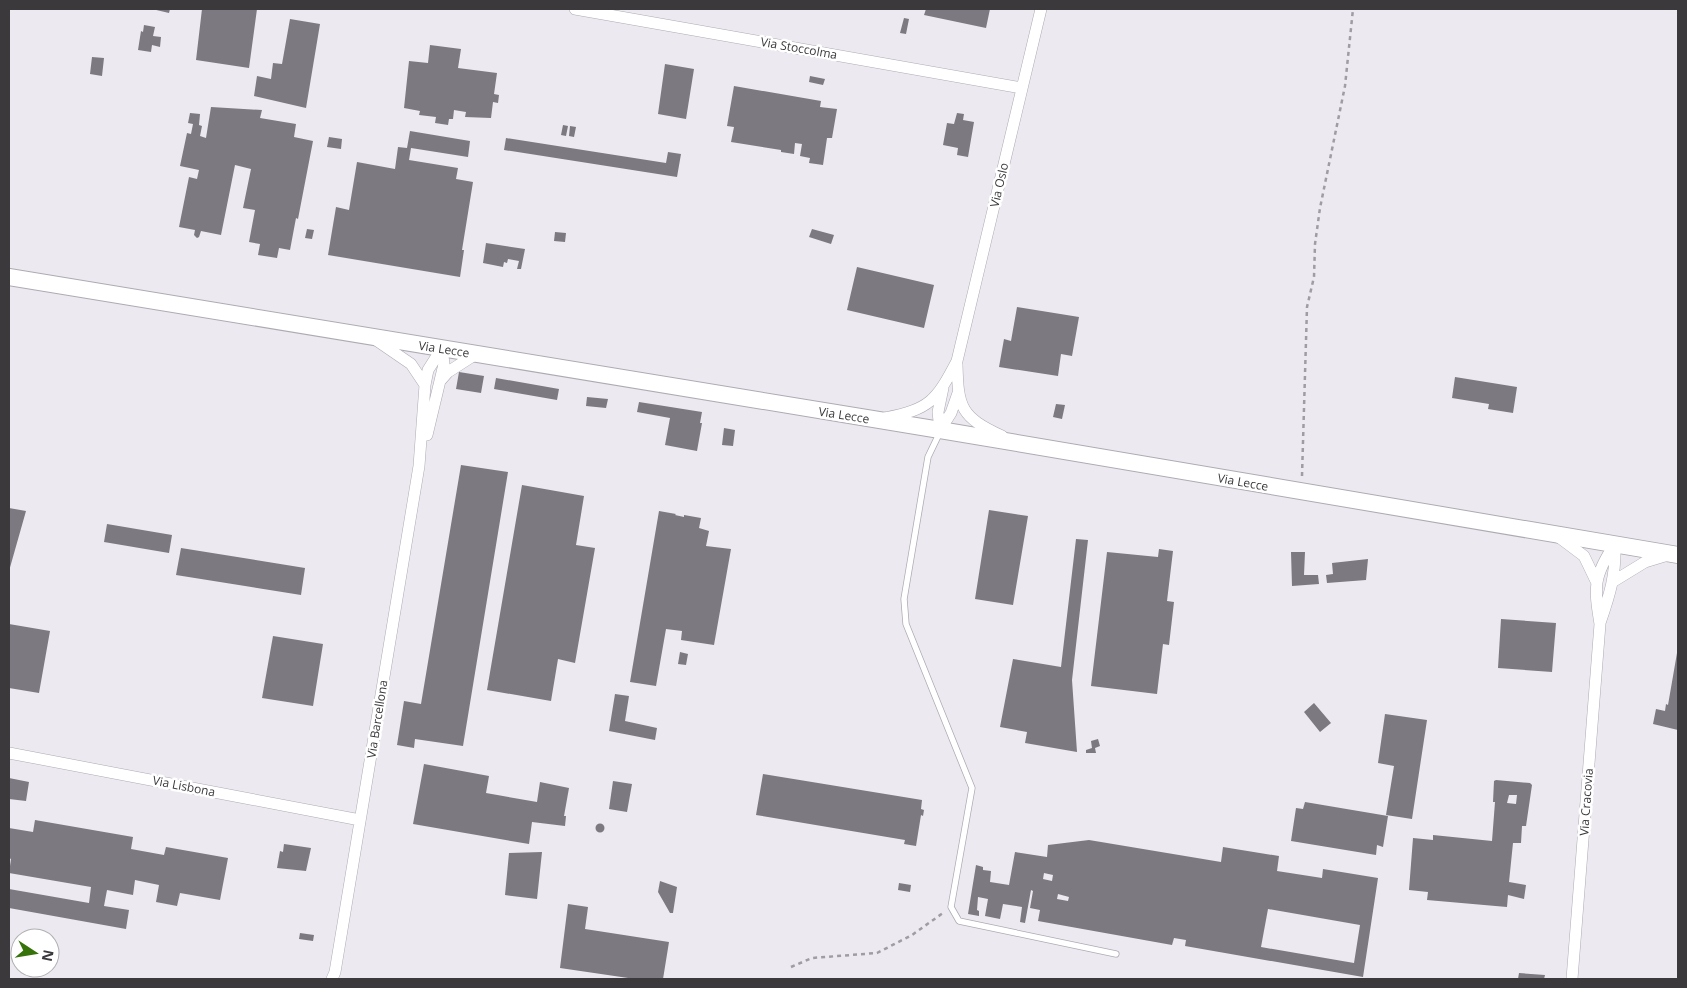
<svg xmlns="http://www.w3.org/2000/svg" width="1687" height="988" viewBox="0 0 1687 988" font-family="'Open Sans',sans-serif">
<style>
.building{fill:#7c7980;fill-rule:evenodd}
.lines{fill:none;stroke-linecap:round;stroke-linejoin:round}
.service-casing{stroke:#aeaab2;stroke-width:7}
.minor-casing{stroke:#aeaab2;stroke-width:12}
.secondary-casing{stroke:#aeaab2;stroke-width:18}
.path{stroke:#9f9ca2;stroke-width:2.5;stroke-dasharray:4 4;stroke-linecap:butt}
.service{stroke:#fff;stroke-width:5.5}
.minor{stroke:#fff;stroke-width:11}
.secondary{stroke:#fff;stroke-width:16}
.labels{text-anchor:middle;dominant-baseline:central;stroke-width:5;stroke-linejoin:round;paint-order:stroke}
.street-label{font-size:12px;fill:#3b393c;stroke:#fff}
</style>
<rect width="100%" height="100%" fill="#ece9f1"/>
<path class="building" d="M152,9H170L169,13Z
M202,9H257L249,68L196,60Z
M926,9H990L986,28L924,15Z
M904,18L909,19L906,34L900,33Z
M290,19L320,24L306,108L254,96L257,76L271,79L273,63L282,64Z
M144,25L155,27L153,36L161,37L160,47L152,45L151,52L138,50L141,31L143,32Z
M430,45L461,49L458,68L497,73L494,94L499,95L498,103L493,102L491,118L465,117L466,112L454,110L453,119H449L448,125L435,123L436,117L419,115L420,111L404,108L409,61L428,63Z
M92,57L104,58L102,76L90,74Z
M665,64L694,69L686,119L658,114Z
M810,76L825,79L823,85L809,82Z
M734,86L821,101L820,107L837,109L832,138H827L823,165L809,163L810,158L800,156L802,144L795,143L794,154L781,152V150L731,142L734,127L727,126Z
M211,107L262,110L260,118L296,124L294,137L313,141L298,219L296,218L290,250L279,248L277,258L258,255L260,244L249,242L255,210L243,208L251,169L235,165L221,235L201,231L199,237L197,238L194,235L195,230L179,227L189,177L197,179L199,170L180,166L187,133L191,134L193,124L188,123L190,113L200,114L199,125L202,126L200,136L206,138Z
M957,113L964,114L963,120L974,122L968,157L957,155L958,148L943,145L947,123L954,124Z
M563,125L568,126L566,136L561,135Z
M570,126L576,127L574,137L569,136Z
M410,131L470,141L468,157L411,148L409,160L458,168L456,179L473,182L462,250H464L460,277L328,255L336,207L349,210L357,162L395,169L398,147L407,148Z
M329,137L342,139L341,149L327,147Z
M506,138L666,163L668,152L681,154L677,177L504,150Z
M307,229L314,230L312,239L305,238Z
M812,229L834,235L831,244L809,237Z
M555,232L566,233L565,242L554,241Z
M486,243L525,249L521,269H517L519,261L508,259L507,263L504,262L503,267L483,263Z
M857,267L934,285L924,328L847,310Z
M1017,307L1079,317L1072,356L1061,354L1058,376L999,367L1004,339L1011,341Z
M459,372L484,376L481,393L456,389Z
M1455,377L1517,387L1513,413L1488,409L1489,404L1452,398Z
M496,378L559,389L557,400L494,389Z
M587,397L608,399L606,408L586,406Z
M639,402L702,412L700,423H702L697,451L665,445L670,418L637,412Z
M1056,404L1065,405L1062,419L1053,417Z
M724,428L735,430L733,446L722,445Z
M461,465L508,472L463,746L415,739L414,748L397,745L404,701L421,704Z
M522,485L584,496L576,545L595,548L575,663L558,659L551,701L487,690Z
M9,508L26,511L9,571Z
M989,510L1028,516L1013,605L975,599Z
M659,511L676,514L675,515L684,517V515L701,518L699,528L709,531L706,546L731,549L714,645L681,640L682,631L666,629L656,686L630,682Z
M107,524L172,535L169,553L104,542Z
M1076,539L1088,540L1072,680L1077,752L1025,743L1027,732L1000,727L1013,659L1061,667Z
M181,548L305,568L301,595L176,575Z
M1159,549L1173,551L1167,601L1174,602L1169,645L1163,644L1157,694L1091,686L1107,552L1158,557Z
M1291,552H1305L1304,575H1318L1319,584L1292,586Z
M1368,559L1366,580L1327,583L1326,575L1333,574L1332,563Z
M1501,619L1556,623L1552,672L1498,668Z
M9,624L50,631L39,693L9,688Z
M273,636L323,644L313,706L262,698Z
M680,652L688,654L686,665L678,664Z
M1677,653H1678V730L1653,724L1656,709L1665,711L1666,704L1668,705Z
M615,694L629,696L625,721L657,728L655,740L609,731Z
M1314,703L1331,723L1320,732L1304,712Z
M1385,714L1427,720L1412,819L1386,815L1394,766L1378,763Z
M1098,739L1100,746L1095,748L1096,753H1086V750L1092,748L1091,741Z
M424,764L489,776L486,793L537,802L540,782L569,788L564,816H566L565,826L532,822L529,844L413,824Z
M763,774L922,800L921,809L924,810L923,816L921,815L916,846L904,844L905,840L756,815Z
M9,778L29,782L26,801L9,799Z
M1496,780L1530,783L1532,785L1526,826H1522L1521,843H1513L1509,882L1526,885L1524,899L1508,895L1507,907L1427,900L1428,892L1409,890L1413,838L1433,840V835L1492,841L1495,802H1493L1494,781ZM1509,795H1517L1516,804L1507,803Z
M613,781L632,784L627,812L609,809Z
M1305,802L1388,816L1383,847L1377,845L1376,855L1291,841L1296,808L1303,809Z
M35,820L133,837L131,849L164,855L166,847L228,858L220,900L180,893L177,906L156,902L159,885L135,880L133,895L107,890L104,906L129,910L126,929L9,908V889L89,903L91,887L9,873L11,859L9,858V828L33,832Z
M595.5 828a4.5 4.5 0 1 1 9 0a4.5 4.5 0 1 1-9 0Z
M1089,840L1221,862L1223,847L1279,856L1277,871L1322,878L1323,869L1378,878L1363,977L1185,946L1186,940L1174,938L1172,945L1038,921L1040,910L1030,908L1033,891L1031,890L1025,923L1020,922L1022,907L1003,904L1000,919L985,916L988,899L978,897L977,910L979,911V916L968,914L976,865L983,867V870L991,871L990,882L1009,885L1015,852L1047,857L1048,845ZM1044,873L1053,875L1052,881L1043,879ZM1058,894L1069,897L1068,901L1057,899ZM1268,909L1360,925L1354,963L1261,947Z
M284,844L311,848L306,871L277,868L280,851L283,852Z
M542,852L537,899L505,895L509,853Z
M660,881L677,887L673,913H670L658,892Z
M899,883L911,885L910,892L898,890Z
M568,904L588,907L585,929L669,942L663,979H635L560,968Z
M300,933L314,935L313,941L299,939Z
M1519,973L1545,975L1544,979H1518Z"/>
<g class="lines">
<defs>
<path id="service" d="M940,432L928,457L904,599L906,624L972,788L951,907L959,921L1116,954"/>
<path id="minor" d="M575,9L1022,88
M376,340L411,364L425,385
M957,364C958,408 961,417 1002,436
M441,380L448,372L476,354
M885,418C930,409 936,401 957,361L1041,9
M940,430L938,412L943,388
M940,430L951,413L958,393
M427,435L444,364L442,348
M1556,535L1584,556L1596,581
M1614,581L1645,562L1668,555
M1600,623C1610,594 1616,575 1615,544
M9,753L360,820
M332,979L335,972L419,466L425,385L428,370L442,348
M1572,979L1600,624C1594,588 1593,576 1615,544"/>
<path id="secondary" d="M9,277L940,430L1678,555"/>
</defs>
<use href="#service" class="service-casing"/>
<use href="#minor" class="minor-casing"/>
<use href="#secondary" class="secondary-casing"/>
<path class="path" d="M1302,476L1307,307L1314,277L1315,244L1320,208L1345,86L1353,9
M791,967L812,958L877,953L912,935L943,913"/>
<use href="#service" class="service"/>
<use href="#minor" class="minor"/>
<use href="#secondary" class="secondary"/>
</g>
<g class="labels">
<g class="street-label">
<text transform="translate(799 48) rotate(10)">Via Stoccolma</text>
<text transform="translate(999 185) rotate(-77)">Via Oslo</text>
<text transform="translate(444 349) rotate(9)">Via Lecce</text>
<text transform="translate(844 415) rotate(9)">Via Lecce</text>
<text transform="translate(1243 482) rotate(10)">Via Lecce</text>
<text transform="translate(377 719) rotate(-81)">Via Barcellona</text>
<text transform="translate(184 786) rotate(11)">Via Lisbona</text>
<text transform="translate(1586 802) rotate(-86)">Via Cracovia</text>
</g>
</g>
<rect width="1687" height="988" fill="none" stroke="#3b393c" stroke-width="20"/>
<g transform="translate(35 953) rotate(102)"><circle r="24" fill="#ffffff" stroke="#b1b0b1"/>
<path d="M0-4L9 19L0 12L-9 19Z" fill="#36730a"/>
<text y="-8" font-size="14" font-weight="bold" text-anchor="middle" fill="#3b393c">N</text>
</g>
</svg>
